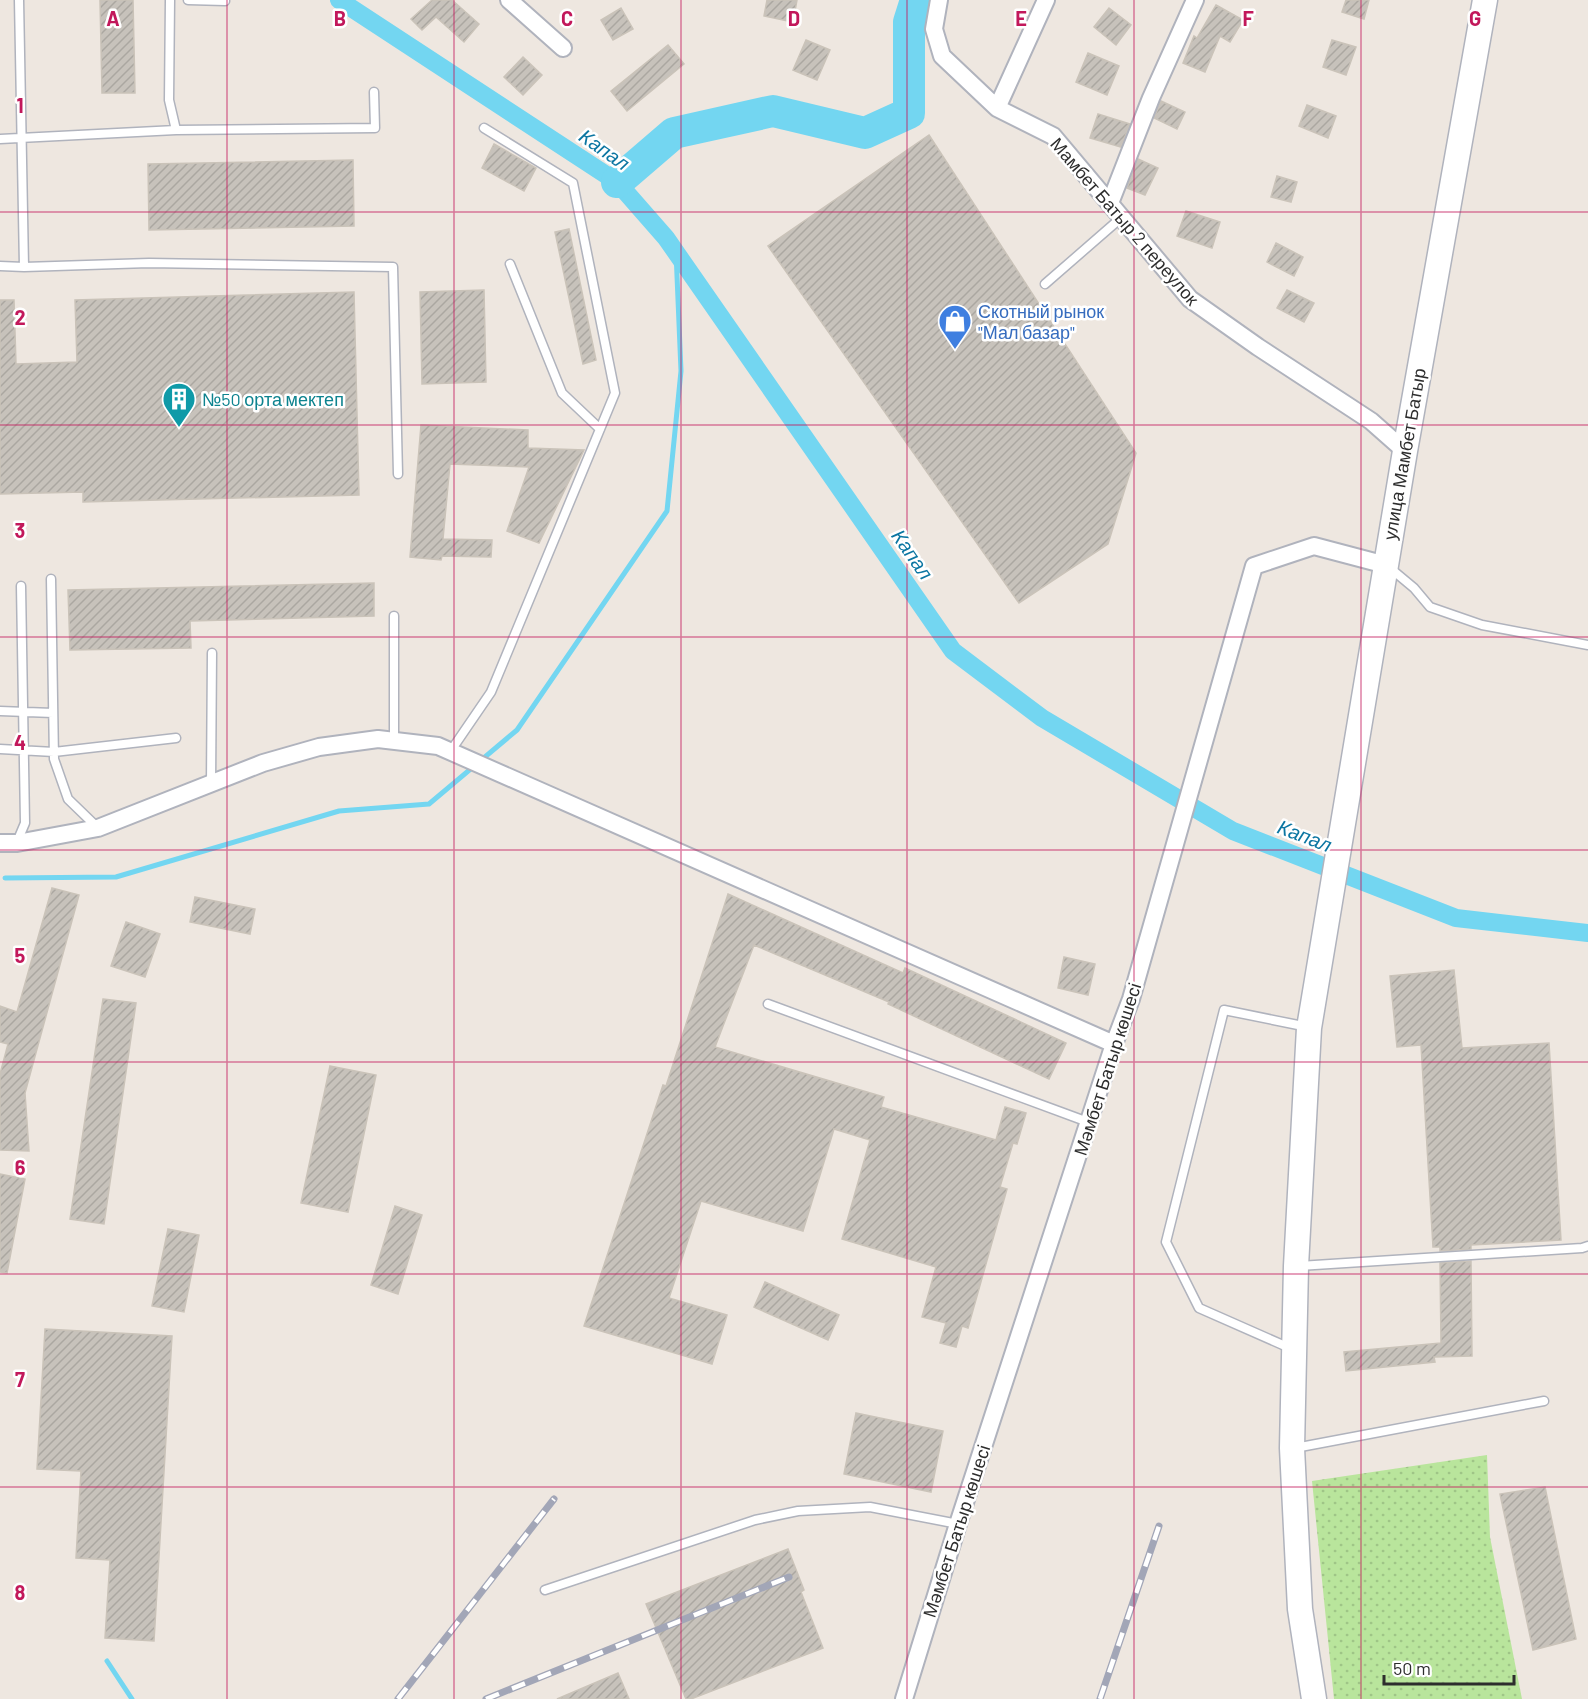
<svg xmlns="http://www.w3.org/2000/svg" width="1588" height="1699" viewBox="0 0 1588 1699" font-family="Barlow,sans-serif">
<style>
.grass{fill:url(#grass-dots)}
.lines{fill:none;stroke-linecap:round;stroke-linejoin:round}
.stream{stroke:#73d6f1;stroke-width:5}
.canal{stroke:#73d6f1;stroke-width:18}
.river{stroke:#73d6f1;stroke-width:32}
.building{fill:url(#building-hatch);stroke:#cac3b9;stroke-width:1.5}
.lane-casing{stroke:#b0b3bd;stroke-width:11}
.street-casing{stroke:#b0b3bd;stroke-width:20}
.secondary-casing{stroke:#b0b3bd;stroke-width:27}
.lane{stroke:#fff;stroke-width:8}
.street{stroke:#fff;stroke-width:16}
.secondary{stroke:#fff;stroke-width:24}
.rail-casing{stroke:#a2a6b7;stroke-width:7}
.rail{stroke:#fff;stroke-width:4.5;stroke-dasharray:14;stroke-linecap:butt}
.grid{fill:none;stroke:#c2185b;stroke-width:1.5;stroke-opacity:0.55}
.labels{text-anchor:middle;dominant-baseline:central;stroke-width:5;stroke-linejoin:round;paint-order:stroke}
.street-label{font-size:18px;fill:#2d2d2d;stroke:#fff}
.shop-label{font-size:18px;fill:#366cbe;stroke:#fff;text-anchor:start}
.culture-label{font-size:18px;fill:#0d838f;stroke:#fff;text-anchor:start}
.water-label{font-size:20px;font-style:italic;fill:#0c76a2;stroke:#fff}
.grid-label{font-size:20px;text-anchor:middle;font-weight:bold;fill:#c2185b;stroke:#fff;stroke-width:5;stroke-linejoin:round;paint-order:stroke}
</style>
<defs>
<pattern id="grass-dots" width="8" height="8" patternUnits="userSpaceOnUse" patternTransform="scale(1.5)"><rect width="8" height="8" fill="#b9e59c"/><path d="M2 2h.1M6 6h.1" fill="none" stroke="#9fc587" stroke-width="1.8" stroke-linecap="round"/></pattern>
<pattern id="building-hatch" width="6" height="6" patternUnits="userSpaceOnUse" patternTransform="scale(1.5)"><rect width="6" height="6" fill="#c7c2bb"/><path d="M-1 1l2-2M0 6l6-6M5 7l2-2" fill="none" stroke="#aba7a1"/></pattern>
</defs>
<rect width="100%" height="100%" fill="#eee7e0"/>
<path class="grass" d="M1487,1455L1490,1537L1522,1699H1334L1312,1481Z"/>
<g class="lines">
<path class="stream" d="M5,878L116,877L339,811L429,804L517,730L667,511L681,371L676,252
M107,1661L132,1699"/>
<path class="canal" d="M339,0L617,182L666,238L953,651L1042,718L1233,831L1456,918L1588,933"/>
<path class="river" d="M617,182L674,133L773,111L865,133L909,113V22L916,0"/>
</g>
<path class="building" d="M100,0H133L135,93H102Z
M432,0H452L479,24L464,42L436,17L422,30L411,19Z
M767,0H797L793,22L764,16Z
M1346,0H1369L1364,19L1342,12Z
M1216,5L1243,20L1230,42L1220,36L1205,72L1183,63L1194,36L1197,38Z
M621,8L633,29L613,40L601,20Z
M1109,8L1131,25L1116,45L1094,27Z
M806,40L830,50L817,80L793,70Z
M1332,40L1356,47L1346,75L1323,67Z
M668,45L684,64L627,111L611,91Z
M1088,53L1119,66L1107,95L1076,82Z
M523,57L542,75L523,95L504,77Z
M1161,101L1185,112L1177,129L1154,118Z
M1307,105L1336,116L1328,138L1299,126Z
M1098,114L1130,124L1121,147L1090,138Z
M929,135L1136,453L1108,544L1019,603L768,246Z
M494,144L536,168L524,191L482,168Z
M1138,159L1158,168L1145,195L1127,188Z
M353,160L354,226L149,230L148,164Z
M1277,176L1297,182L1291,202L1271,197Z
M1186,211L1220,222L1212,248L1177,236Z
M569,229L596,360L583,364L555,232Z
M1276,243L1303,257L1294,276L1267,262Z
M484,290L486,382L422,384L420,292Z
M1287,290L1314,303L1304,322L1277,308Z
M354,292L359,495L83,502V492L0,494V300H14L16,364L77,362L75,300Z
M421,425L528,430V448L584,450L539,543L507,531L529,467L450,464L443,539L492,540L491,557L442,556L441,560L410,557Z
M374,583V616L190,621L191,648L70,650L68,590Z
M52,888L79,895L25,1093L29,1151L0,1150V1074L8,1044L0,1042V1006L17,1012Z
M728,894L903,973L905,968L1066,1043L1049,1079L888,1004L889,1002L754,945L715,1047L884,1097L881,1107L996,1140L1005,1107L1026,1113L1017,1144L1013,1143L1000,1187L1007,1189L968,1328L962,1326L956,1347L940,1343L946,1323L922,1317L936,1267L842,1239L870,1140L834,1129L803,1231L701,1201L669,1298L727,1315L712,1364L584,1326L663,1085L666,1086Z
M195,897L255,909L250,934L190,922Z
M126,922L160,934L145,977L111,966Z
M1064,957L1095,964L1088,995L1058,988Z
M1454,970L1462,1048L1549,1043L1561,1240L1471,1245V1249L1440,1251V1247H1433L1421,1045L1397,1047L1390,976Z
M103,999L136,1003L104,1224L70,1219Z
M330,1066L376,1075L348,1212L301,1203Z
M0,1174L25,1179L7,1273L0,1272Z
M395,1206L422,1215L398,1294L371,1285Z
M168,1229L199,1235L184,1312L152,1306Z
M1471,1261L1472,1356L1434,1357L1435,1362L1346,1371L1344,1352L1441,1343L1440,1263Z
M765,1282L839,1315L828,1340L754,1307Z
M45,1329L172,1336L154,1641L105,1638L110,1560L76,1558L81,1471L37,1469Z
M856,1413L943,1431L931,1492L844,1474Z
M1545,1487L1576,1639L1533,1650L1500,1494Z
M788,1549L804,1590L801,1592L823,1648L691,1699H686L646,1604Z
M618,1673L629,1699H557Z"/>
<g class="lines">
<defs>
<path id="lane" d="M19,0L24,267L149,263L393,267L398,474
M170,0L169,100L176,130
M188,0L225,1
M0,139L176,130L375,128L374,92
M510,264L562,393L600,429
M0,266L24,267
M1045,284L1122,217
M1390,568L1414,588L1430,607L1482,625L1588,645
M51,579L54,759L68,799L98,828
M394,616V741
M0,711L53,713
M0,749L54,752L176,738
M450,752L491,692L615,393L573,183L484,128
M211,784L212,653
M17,842L25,823L21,586
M768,1004L1088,1122
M1299,1266L1582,1248L1588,1246
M1292,1349L1199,1308L1166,1242L1224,1010L1308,1027
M1295,1448L1544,1401
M545,1590L755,1520L798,1511L870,1507L958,1524"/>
<path id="street" d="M509,0L563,48
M939,0L934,29L942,56L997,108L1053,136L1190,299L1258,347L1371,421L1405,451
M997,108L1046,0
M1110,203L1151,98L1195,0
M0,843H17L98,828L263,763L319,747L378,739L438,746L1114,1044
M904,1699L958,1524L1114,1044L1131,999L1254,566L1314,546L1386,565"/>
<path id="secondary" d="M1314,1699L1300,1609L1292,1448L1296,1266L1309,1028L1405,451L1485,0"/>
</defs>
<use href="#lane" class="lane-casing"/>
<use href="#street" class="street-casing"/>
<use href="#secondary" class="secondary-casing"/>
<use href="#lane" class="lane"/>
<use href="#street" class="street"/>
<use href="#secondary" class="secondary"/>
<defs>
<path id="rail" d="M398,1699L554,1499
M486,1699L789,1577
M1100,1699L1159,1526"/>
</defs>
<use href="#rail" class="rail-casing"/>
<use href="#rail" class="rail"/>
</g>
<path class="grid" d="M227,0V1699M454,0V1699M681,0V1699M907,0V1699M1134,0V1699M1361,0V1699M0,212H1588M0,425H1588M0,637H1588M0,850H1588M0,1062H1588M0,1274H1588M0,1487H1588"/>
<defs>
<symbol id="shop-pin" viewBox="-11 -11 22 30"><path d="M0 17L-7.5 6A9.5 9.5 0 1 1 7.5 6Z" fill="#3f7fe0" stroke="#fff"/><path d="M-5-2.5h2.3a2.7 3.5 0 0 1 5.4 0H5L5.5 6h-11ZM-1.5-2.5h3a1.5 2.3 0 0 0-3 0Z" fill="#fff"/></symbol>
<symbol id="building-pin" viewBox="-11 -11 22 30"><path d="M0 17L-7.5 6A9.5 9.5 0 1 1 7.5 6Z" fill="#0f9aa8" stroke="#fff"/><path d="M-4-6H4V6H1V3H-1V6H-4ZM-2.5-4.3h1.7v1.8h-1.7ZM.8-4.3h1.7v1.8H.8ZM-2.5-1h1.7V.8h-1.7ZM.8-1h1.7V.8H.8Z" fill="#fff"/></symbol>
</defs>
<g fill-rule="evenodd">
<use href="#shop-pin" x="936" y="302" width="38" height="52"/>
<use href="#building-pin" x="160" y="380" width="38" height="52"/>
</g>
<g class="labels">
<g class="street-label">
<text transform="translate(1125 221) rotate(49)">Мамбет Батыр 2 переулок</text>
<text transform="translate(1404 454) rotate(-80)">улица Мамбет Батыр</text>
<text transform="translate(1107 1069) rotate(-72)">Мәмбет Батыр көшесі</text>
<text transform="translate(956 1531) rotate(-72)">Мәмбет Батыр көшесі</text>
</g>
<g class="shop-label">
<text x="978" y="311">Скотный рынок<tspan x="978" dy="21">"Мал базар"</tspan></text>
</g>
<g class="culture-label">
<text x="202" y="399">№50 орта мектеп</text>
</g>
<g class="water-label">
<text transform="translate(605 149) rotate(35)">Капал</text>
<text transform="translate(913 554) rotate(55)">Капал</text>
<text transform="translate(1305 835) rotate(21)">Капал</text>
</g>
</g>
<g class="grid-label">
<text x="113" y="26">A</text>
<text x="340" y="26">B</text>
<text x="567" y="26">C</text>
<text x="794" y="26">D</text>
<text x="1021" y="26">E</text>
<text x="1248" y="26">F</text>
<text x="1475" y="26">G</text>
<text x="20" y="113">1</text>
<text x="20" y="325">2</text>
<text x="20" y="538">3</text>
<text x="20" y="750">4</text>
<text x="20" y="963">5</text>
<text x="20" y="1175">6</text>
<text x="20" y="1387">7</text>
<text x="20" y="1600">8</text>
</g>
<path d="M1384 1675v9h130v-9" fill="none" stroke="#2d2d2d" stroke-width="3"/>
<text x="1393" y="1675" font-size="18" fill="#2d2d2d" stroke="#ffffff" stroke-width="4.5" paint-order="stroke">50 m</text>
</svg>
